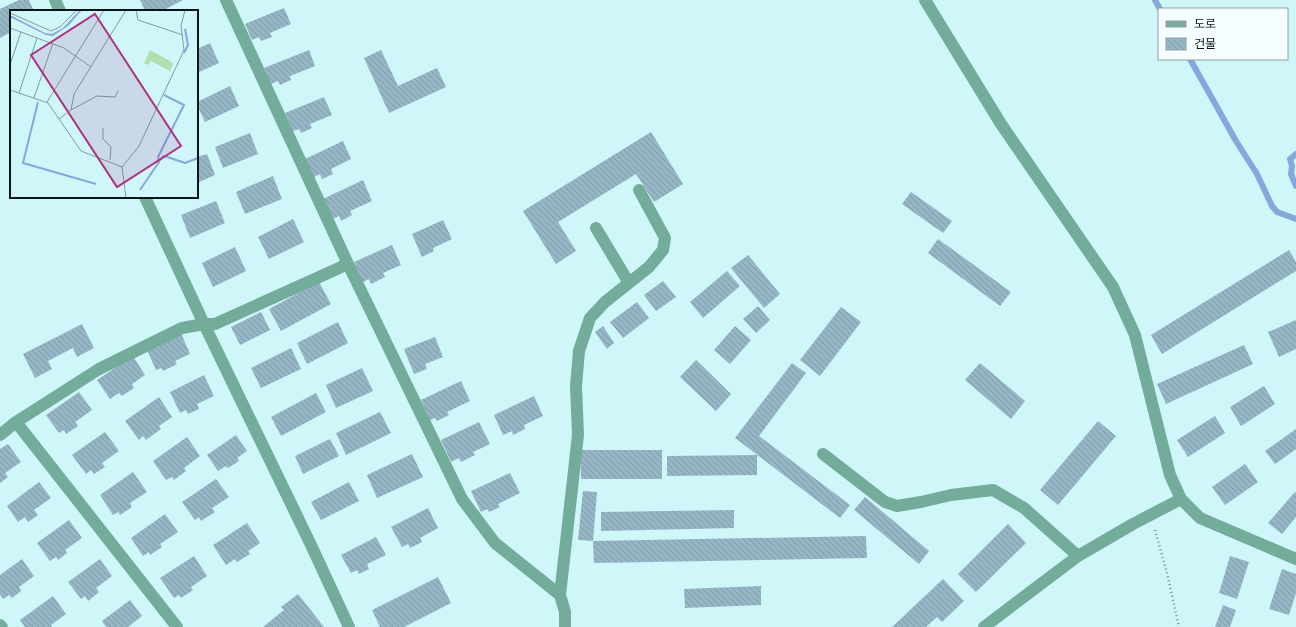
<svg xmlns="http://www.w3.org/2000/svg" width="1296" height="627" viewBox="0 0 1296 627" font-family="Karla,'Noto Sans KR',sans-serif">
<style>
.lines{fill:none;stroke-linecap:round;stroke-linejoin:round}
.stream{stroke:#84a7dc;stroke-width:6}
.building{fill:url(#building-back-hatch)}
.path{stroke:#749193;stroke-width:2.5;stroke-dasharray:1 3;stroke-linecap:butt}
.minor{stroke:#73ac9a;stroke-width:12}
.inset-river{fill:none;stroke:#84a7dc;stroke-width:2}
.inset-road{fill:none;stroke:#7f9d9f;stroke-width:1}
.view{fill:#af3282;fill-opacity:0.15;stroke:#af3282;stroke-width:2}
.inset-edge{fill:none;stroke:#061516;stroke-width:2}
</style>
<defs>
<pattern id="building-back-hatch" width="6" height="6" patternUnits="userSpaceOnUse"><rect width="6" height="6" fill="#96b5c5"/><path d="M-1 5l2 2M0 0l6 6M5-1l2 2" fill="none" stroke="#809ba8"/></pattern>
</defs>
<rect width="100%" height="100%" fill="#cff7fa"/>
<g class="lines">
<path class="stream" d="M1155,0L1160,9
M1190,59L1236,141L1257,174L1272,206L1277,212L1296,219
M1296,154L1290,159L1292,166L1291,174L1296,186"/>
</g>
<path class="building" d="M19,0H29L34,11H11V32L0,38V9Z
M140,0H183L162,11H145Z
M284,8L291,24L270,33L272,37L261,41L259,37L252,40L245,24Z
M210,43L219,63L197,73V49Z
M309,50L315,66L290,76L291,80L280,85L278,81L271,84L264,68Z
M381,50L398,86L437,68L446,87L389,113L364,58Z
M230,86L239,106L205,122L197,105V102Z
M324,97L332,115L310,124L312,128L301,133L299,129L293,131L285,113Z
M651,132L683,184L654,202L636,174L558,222L576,251L556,264L523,211Z
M250,133L258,154L223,168L215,147Z
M343,141L351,159L331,169L333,174L322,179L320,174L314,177L305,159Z
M207,154L215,175L197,183V157Z
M273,176L282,199L245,214L236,192Z
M363,180L372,201L350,211L352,215L341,221L339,216L333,219L323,199Z
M911,192L952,221L943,233L902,204Z
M216,201L225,223L190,238L181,215Z
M293,219L304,242L269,259L258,237Z
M443,220L452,239L433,248L434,251L422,257L412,234Z
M938,239L1011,292L1000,306L928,253Z
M392,245L401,265L383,273L385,277L371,284L369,279L363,282L354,262Z
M235,247L246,271L213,287L202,263Z
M1289,250L1296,262V271L1162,354L1151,335Z
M748,255L780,294L764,308L731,268Z
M727,271L740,286L703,318L690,302Z
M663,281L676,297L656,311L644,295Z
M319,282L331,304L281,331L269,309Z
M637,302L649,318L623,338L610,322Z
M758,306L770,320L756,333L743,319Z
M841,307L861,322L820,376L800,360Z
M261,312L270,330L240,345L231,327Z
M1296,320V349L1279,357L1268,332Z
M338,322L348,343L307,364L297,343Z
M82,324L94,348L77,357L73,348L48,361L52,369L35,378L23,354Z
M603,326L614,343L607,349L595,332Z
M735,326L751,340L730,364L714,350Z
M181,333L190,354L175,361L177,364L163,371L161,368L156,370L147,350Z
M435,337L443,357L425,364L427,369L414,374L404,349Z
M1244,345L1253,364L1166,404L1157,384Z
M291,348L301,369L261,388L251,368Z
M133,356L145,375L132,384L134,388L122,396L119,393L110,399L97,380Z
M696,360L731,394L716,411L680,377Z
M792,363L806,373L759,436L850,505L840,518L735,438Z
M980,363L1025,401L1011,419L965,380Z
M362,368L373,391L336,408L326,385Z
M204,375L214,396L197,404L199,409L188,414L186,410L180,413L170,392Z
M461,381L470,401L447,412L449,415L437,421L435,418L430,420L421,400Z
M1264,386L1275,404L1241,426L1230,407Z
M79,392L92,410L75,422L78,426L66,434L64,430L59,433L46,415Z
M316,393L326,412L281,436L271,417Z
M534,396L543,416L524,425L525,429L513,435L512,431L503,435L494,415Z
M159,397L172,417L159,426L161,429L146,440L143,436L139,440L125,421Z
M380,412L391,433L346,455L336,433Z
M1215,416L1225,433L1188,457L1177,440Z
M1098,421L1116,436L1058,505L1040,490Z
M479,422L490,444L473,452L475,455L461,462L459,458L451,462L441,440Z
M1296,429V449L1275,464L1265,451Z
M105,432L119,451L102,463L105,467L94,474L91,470L86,474L72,455Z
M236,435L247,451L237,458L239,461L228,468L226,466L218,471L207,455Z
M187,437L200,456L184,468L186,471L174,480L172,477L166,480L153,461Z
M330,439L339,456L303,474L295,456Z
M8,444L21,462L5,473L8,477L0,483V449Z
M581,450H662V479H581Z
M412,454L423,477L377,498L367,475Z
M757,455V475L667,476V456Z
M1245,464L1258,482L1225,505L1212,487Z
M133,472L147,492L130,503L132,507L120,515L118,512L113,515L100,495Z
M510,473L520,493L498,504L500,507L489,512L487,509L481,512L471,491Z
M216,479L229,497L212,508L215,512L201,521L199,517L195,520L182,502Z
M39,482L51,498L34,510L38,515L28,522L25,517L18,522L7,506Z
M349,482L359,501L321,520L311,502Z
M583,491L597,492L593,541L578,540Z
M1295,492L1296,493V517L1282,534L1268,523Z
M865,497L929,551L919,564L854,510Z
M428,508L438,528L420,538L422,542L410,548L408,544L402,547L391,527Z
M734,510V528L601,531V512Z
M165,514L178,532L160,544L162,547L150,555L149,552L143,556L131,538Z
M69,520L82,538L65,550L67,553L58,560L56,557L50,561L37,543Z
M247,523L260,543L248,551L250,554L237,562L235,559L226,565L213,545Z
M1008,524L1026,543L976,592L958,574Z
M866,536L867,558L594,563L593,541Z
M376,537L386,555L367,564L369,569L359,574L357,570L351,573L341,555Z
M194,556L207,576L191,587L193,590L181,598L179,595L174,598L160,578Z
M1230,556L1249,562L1237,599L1219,593Z
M22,559L34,576L19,587L21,591L12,598L9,595L3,599L0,594V575Z
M100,559L112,576L96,588L99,592L88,601L85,596L81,599L68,582Z
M1282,569L1296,574V593L1289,615L1269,609Z
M438,577L451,603L404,627H380L372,610Z
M943,579L964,601L942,622L937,617L926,627H892Z
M761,586V605L685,608L684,589Z
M298,594L324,627H263L284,610L281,607Z
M53,596L66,614L51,625L52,627H25L20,620Z
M130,600L142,616L128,627H106L102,621Z
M1223,605L1236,610L1230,627H1215Z"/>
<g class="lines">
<path class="path" d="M1155,530L1167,573L1179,627"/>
<path class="minor" d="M55,0L60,11
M226,0L348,264L462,499L495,543L560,595L565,612V627
M925,0L1001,124L1113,287L1135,335L1170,475L1181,499L1200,518L1296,559
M145,197L204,324L311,545L349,627
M596,228L629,283
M16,422L177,627
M0,435L16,422L99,369L182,328L204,324H215L348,264
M823,454L885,502L897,506L921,502L951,495L993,490L1024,508L1078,556
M560,595L578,435L576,386L579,351L590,318L605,302L649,267L663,250L665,238L639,190
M0,625L2,627
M984,627L1078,556L1133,524L1181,499"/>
</g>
<g transform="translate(10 10)">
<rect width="188" height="188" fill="#cff7fa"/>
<path d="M140,40L160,51L163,54L160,61L141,51L138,55L134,53Z" fill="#b0e0ad"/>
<path d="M70,0H72L58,16L43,26L36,25L0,7V5L35,23L42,24L53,18Z" fill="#84a7dc"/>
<path class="inset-river" d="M174,43L178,35L175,19M28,92L13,153L86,174M149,151L154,146L175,153L188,148M130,180L149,152L148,147L174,95L154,85"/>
<path class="inset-road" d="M126,0L128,10L173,25M0,3L41,21L50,17L67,0M0,18L54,38L81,57M0,55L11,22M0,80L38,93L71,141L112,157M9,83L27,28M24,88L43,33M37,92L94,0M61,100L87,86L105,87L108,81M49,109L61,100L64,84L116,0M93,118V129L101,137L100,150M116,188L112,157L129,136L174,40L171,16L175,0"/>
<path class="view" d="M85,4L171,136L107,177L21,45Z"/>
<rect width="188" height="188" class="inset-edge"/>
</g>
<rect x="1158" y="8" width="130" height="52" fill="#f6fdfe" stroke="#96a0a1"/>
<rect x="1166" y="21" width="20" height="6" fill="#73ac9a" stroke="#96a0a1"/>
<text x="1194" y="28" font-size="12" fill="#061516">도로</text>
<rect x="1166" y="38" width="20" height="12" fill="url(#building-back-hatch)" stroke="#96a0a1"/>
<text x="1194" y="48" font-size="12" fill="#061516">건물</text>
</svg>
